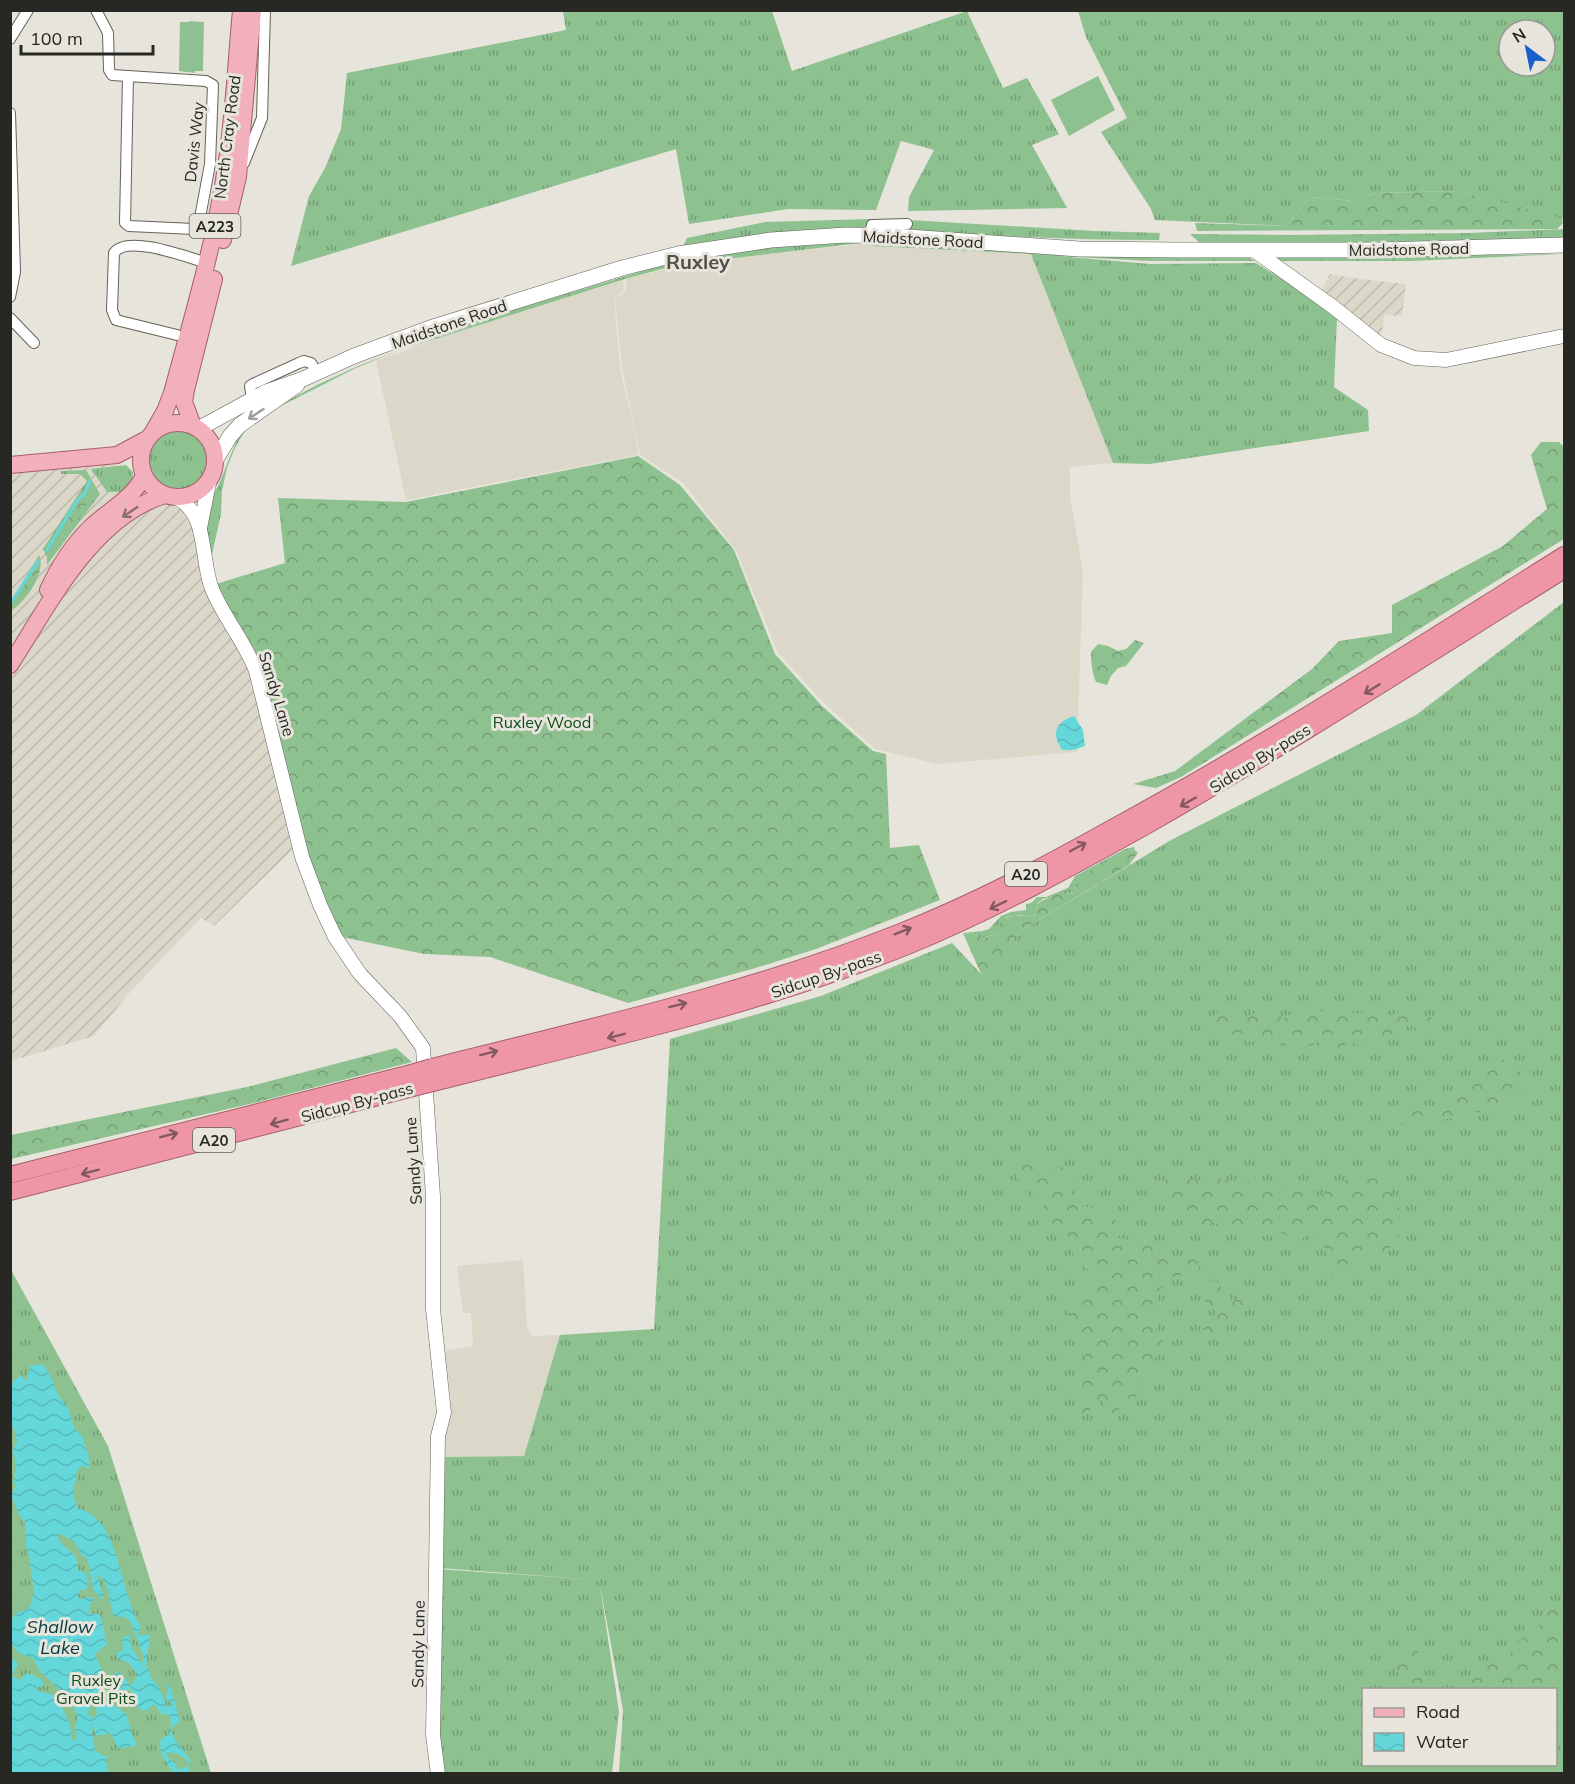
<svg xmlns="http://www.w3.org/2000/svg" width="1575" height="1784" viewBox="0 0 1575 1784" font-family="Mulish,sans-serif">
<style>
.built{fill:#dcd8c9}
.industrial{fill:url(#industrial-furrows)}
.grass{fill:url(#grass-tufts);fill-rule:evenodd}
.forest{fill:url(#forest-crowns)}
.pitch{fill:#8ec190}
.water{fill:url(#water-waves)}
.lines{fill:none;stroke-linecap:round;stroke-linejoin:round}
.stream{stroke:#64d7db;stroke-width:3}
.minor-casing{stroke:#64625a;stroke-width:12}
.tertiary-casing{stroke:#64625a;stroke-width:15}
.secondary-casing{stroke:#64625a;stroke-width:16}
.primary-casing{stroke:#a55e69;stroke-width:18}
.trunk-casing{stroke:#a55e69;stroke-width:18}
.minor{stroke:#fff;stroke-width:10}
.tertiary{stroke:#fff;stroke-width:14}
.secondary{stroke:#fff;stroke-width:15}
.primary{stroke:#f2b0bc;stroke-width:16}
.trunk{stroke:#ee96a6;stroke-width:16}
.trunk-bridge-casing{stroke:#a55e69;stroke-width:18;stroke-linecap:butt}
.trunk-bridge{stroke:#ee96a6;stroke-width:16}
.oneway{stroke:#9e9e9c}
.oneway2{stroke:#8c6c70}
.oneway3{stroke:#81595e}
.labels{text-anchor:middle;dominant-baseline:central;stroke-width:6;stroke-linejoin:round;paint-order:stroke}
.shield{fill:#e7e4db;stroke:#61605a;stroke-width:1.5}
.shield-label{font-size:15px;font-weight:bold;fill:#272723}
.street-label{font-size:16px;fill:#272723;stroke:#e7e4db}
.park-label{font-size:16px;fill:#0b4e17;stroke:#e7e4db}
.water-label{font-size:18px;font-style:italic;fill:#023b3d;stroke:#e7e4db}
.quarter-label{font-size:20px;font-weight:bold;fill:#514f47;stroke:#e7e4db}
</style>
<defs>
<pattern id="industrial-furrows" width="10" height="10" patternUnits="userSpaceOnUse" patternTransform="scale(1.5)"><rect width="10" height="10" fill="#dcd8c9"/><path d="M-1 1l2-2M0 10L10 0M9 11l2-2" fill="none" stroke="#bdb9ac"/></pattern>
<pattern id="grass-tufts" width="24" height="20" patternUnits="userSpaceOnUse" patternTransform="scale(1.5)"><rect width="24" height="20" fill="#8ec190"/><path d="M3 7l-1-3M5 7V3M7 7l1-3M15 17l-1-3M17 17v-4M19 17l1-3" fill="none" stroke="#749d75"/></pattern>
<pattern id="forest-crowns" width="20" height="18" patternUnits="userSpaceOnUse" patternTransform="scale(1.5)"><rect width="20" height="18" fill="#8ec190"/><path d="M2 6a3 3 0 1 1 6 0M12 15a3 3 0 1 1 6 0" fill="none" stroke="#749d75"/></pattern>
<pattern id="water-waves" width="16" height="10" patternUnits="userSpaceOnUse" patternTransform="scale(1.5)"><rect width="16" height="10" fill="#64d7db"/><path d="M0 5q4-4 8 0t8 0" fill="none" stroke="#57b9bc"/></pattern>
</defs>
<rect width="100%" height="100%" fill="#e7e4db"/>
<path class="built" d="M869,242L873,246L1031,254L1113,463L1070,467V495L1083,572L1077,752L938,764L875,749L825,704L778,653L736,550L683,483L640,455L622,368L615,298L627,290L626,279L698,261L846,246Z
M623,280L624,290L614,298L620,369L636,437L638,455L406,500L376,361L456,332Z
M523,1260L527,1327L533,1336L560,1335L524,1456L443,1457L451,1397L445,1351L473,1346L471,1313H463L457,1266Z"/>
<path class="industrial" d="M1330,274L1360,279L1349,308L1360,279L1406,284L1402,316L1385,315L1381,337L1321,291Z
M111,461L181,509L194,532L248,654L294,848L214,926L201,918L132,990L94,1036L11,1061V468Z"/>
<path class="grass" d="M563,11H772L792,71L967,11L1003,88L1027,78L1059,134L1032,145L1067,208L908,211L909,197L934,150L901,141L876,210L788,209L689,224L676,149L291,266L309,196L325,168L341,129L347,73L566,30Z
M1078,11H1564V220L1458,191L1376,193L1353,201L1310,197L1286,226L1155,220L1151,209L1101,132L1127,118L1086,37ZM1509,30H1545V66H1509Z
M870,219L867,229L682,248L687,238L765,222Z
M909,220L1095,231L1160,233L1159,240C1075,240 991,236 906,231Z
M1564,229V240L1380,244H1201L1190,234L1291,235L1468,233Z
M867,241C994,249 1120,258 1248,257L1255,261H1150L1057,256L1150,264L1256,263L1293,286L1337,319L1334,387L1368,410L1369,431L1150,464L1113,463L1031,254L873,246L869,242L677,265L625,279L413,346V340L666,264L760,248Z
M1564,254L1410,261H1276L1274,258Z
M400,350L356,368L275,409L247,427L235,448L227,468L222,490L221,514L211,559L206,534L209,502L219,484L236,442L247,427L268,411L319,384L358,366Z
M146 459a32 32 0 1 1 64 0a32 32 0 1 1-64 0Z
M126,465L133,472L132,484L124,492H107L91,469Z
M86,470L100,494L47,565V557L43,549L87,481L80,474H61V471Z
M1564,602V1773H619L623,1710L600,1585L619,1712L612,1773H439L437,1569L599,1580L438,1568L443,1457L524,1456L560,1335L654,1329L670,1039L821,996L952,943L982,975L1019,932L1171,840L1416,715ZM1364,1690H1556V1764H1364Z
M1134,847L1135,850L1125,852L1078,879L1074,892L1043,899L1037,903L1038,909L1033,917L1021,915L1006,917L998,933L982,938L972,934L963,933L983,931L989,929L1001,916L1011,912L1026,910V904L1031,903L1037,897H1046L1068,888L1075,876L1125,849Z
M10,1268L108,1446L211,1773H11Z"/>
<path class="forest" d="M1458,191L1561,218L1563,223L1557,229L1197,231L1195,223L1286,226L1310,197L1353,201L1376,193Z
M1541,442H1559L1564,447V539L1181,777L1156,788L1133,784L1175,771L1312,669L1339,641L1392,633V605L1503,546L1547,509L1531,455Z
M638,456L680,485L734,550L775,654L822,706L873,751L886,754L890,848L919,845L940,900L816,949L752,969L628,1003L490,957L424,954L337,936L304,856L263,691L216,584L285,563L278,498L406,502Z
M79,493L87,498C86,517 66,535 55,549L51,551L44,548Z
M39,555C47,573 25,602 11,611V601Z
M1135,640L1144,643L1126,666L1118,668L1111,676L1107,685L1096,682C1092,673 1091,661 1091,652L1098,644L1108,646L1118,651L1126,649Z
M1135,850L1138,853L1129,865L1019,932L982,976L963,933L972,934L983,938L998,933C999,930 999,926 1000,923C1003,914 1025,915 1033,917L1038,909L1037,904C1043,899 1050,899 1055,894H1067L1074,892L1078,878L1125,852Z
M1222,1010L1232,1011L1245,1019L1252,1014L1278,1013L1283,1019L1294,1012L1348,1010L1355,1014C1371,1010 1372,1008 1385,1019C1402,1004 1412,1020 1432,1017L1436,1023L1435,1030C1421,1033 1411,1027 1401,1019L1399,1022L1401,1031L1360,1045L1349,1042L1342,1047L1324,1049L1315,1039L1313,1042L1314,1045L1297,1048L1280,1044L1273,1045L1264,1039L1257,1042L1248,1041L1241,1034L1236,1036L1231,1034L1216,1035L1206,1024L1210,1018Z
M396,1048L412,1062L254,1103L11,1159V1135L247,1087Z
M1502,1059L1517,1066L1528,1084L1516,1099L1503,1108L1490,1113L1469,1111L1454,1118L1394,1126L1396,1116L1427,1109L1454,1095L1461,1082L1467,1078H1477Z
M1033,1159L1042,1161L1045,1168L1052,1174L1053,1169L1058,1167H1066L1071,1177L1064,1184L1065,1188L1077,1183L1078,1187L1070,1192L1079,1202L1080,1208C1086,1206 1091,1206 1096,1210V1215C1100,1216 1107,1214 1111,1216C1120,1220 1114,1231 1118,1238C1133,1239 1145,1247 1160,1247L1163,1254L1168,1256L1192,1258L1200,1264L1198,1273L1203,1279L1218,1282L1223,1292L1232,1300L1243,1299L1247,1308L1242,1311L1237,1309L1233,1310C1229,1325 1222,1335 1205,1332L1201,1327L1203,1323L1215,1319L1217,1311C1206,1304 1200,1296 1198,1283L1189,1278L1188,1274L1171,1277L1165,1286L1159,1289L1156,1309L1149,1321L1158,1325L1156,1329L1163,1338C1162,1351 1154,1358 1149,1369C1144,1381 1140,1394 1132,1403L1124,1393C1119,1398 1118,1409 1119,1416L1111,1421L1104,1415L1105,1399L1098,1402L1087,1414H1083L1078,1406L1082,1397L1083,1374L1086,1371L1084,1364L1085,1355L1075,1331L1076,1329C1071,1322 1071,1314 1066,1307L1070,1297L1080,1290L1084,1282L1095,1277C1086,1266 1067,1254 1069,1237L1046,1218L1043,1205L1035,1199L1030,1190L1021,1187L1018,1176L1009,1170L1010,1161L1024,1164Z
M1378,1162L1403,1216L1397,1243L1355,1268L1345,1267L1344,1275L1338,1280L1332,1277L1325,1249L1317,1237L1318,1233L1314,1227L1300,1241L1281,1233L1269,1236L1239,1224L1229,1226L1213,1223L1205,1227L1174,1215L1169,1204L1163,1203L1161,1197L1166,1191L1165,1180L1169,1175L1182,1176L1194,1181L1215,1178L1232,1182L1243,1180L1256,1185L1269,1186L1276,1192C1295,1188 1304,1188 1320,1198L1338,1183L1368,1172Z
M1564,1597V1733L1560,1728L1556,1730V1690L1467,1689L1465,1685C1475,1665 1488,1662 1509,1658L1513,1645L1540,1625V1618C1545,1613 1548,1610 1553,1606C1557,1602 1561,1602 1564,1597Z
M1405,1648L1416,1650L1422,1656L1420,1673L1432,1689H1406L1409,1682C1396,1674 1392,1667 1393,1652Z"/>
<path class="pitch" d="M189,21L204,22L203,71H195V73L179,71L180,22H189Z
M1098,76L1115,110L1069,136L1051,100Z"/>
<path class="water" d="M1074,716L1083,730L1085,746L1073,750H1062C1051,734 1055,722 1074,716Z
M42,1364L49,1373L57,1393L69,1410L74,1428L83,1437L90,1463V1470L82,1465L75,1474L77,1480L74,1483L73,1496L78,1509C120,1516 120,1596 141,1627L137,1634L140,1636L147,1634L150,1636L146,1666L150,1671L151,1679C161,1684 162,1699 168,1707L173,1705L166,1698L168,1684L170,1685L180,1721L171,1728C173,1743 185,1749 191,1763L189,1764C184,1755 177,1753 167,1752V1757L176,1764L179,1770L188,1766L190,1773H180L178,1771L177,1773H173C167,1762 157,1753 161,1739L169,1735L171,1724L170,1715L162,1714L154,1704L148,1710C138,1712 137,1703 132,1698C130,1696 127,1695 125,1693L131,1694V1688L127,1691L122,1689L117,1694H113L114,1674L119,1672L131,1686L138,1675L129,1663L119,1659L116,1654L123,1649L122,1639L129,1634L132,1649L142,1664L144,1658L131,1623L125,1617L114,1616C108,1603 111,1581 97,1575L104,1598L102,1599L93,1589L88,1560L81,1554L74,1541L60,1534L58,1535L59,1541C69,1551 79,1554 78,1570L87,1574V1588L79,1591L78,1597L81,1599L90,1597L93,1599L88,1613L98,1614L101,1617L107,1644L95,1654L102,1671L103,1695L91,1705L87,1714L95,1718L97,1713L96,1707L103,1702L115,1706L127,1715L130,1730L137,1745L119,1749L110,1733L97,1736L91,1723L95,1750L103,1756H109L106,1759L108,1773H11V1657L18,1664L12,1675L13,1677L21,1680L27,1673L41,1679L44,1686L38,1687L36,1690C41,1693 50,1692 54,1696C60,1702 70,1723 71,1730C71,1734 71,1737 71,1740H74L77,1738L75,1727L78,1718L72,1701L39,1670L33,1658L20,1654L11,1644V1620L15,1614L29,1608L34,1593L29,1556L26,1547L25,1522L18,1513L12,1496L16,1485L14,1483L16,1465L13,1450L17,1441L14,1429L11,1424L12,1383L21,1375L25,1380H27L30,1366Z"/>
<g class="lines">
<path class="stream" d="M47,550L76,502L85,493L90,481
M10,604L38,561"/>
<defs>
<path id="minor" d="M96,10L108,33L109,70L112,75L206,81L213,85L210,164L199,223L194,229L129,226L125,223L128,77
M10,39L28,10
M10,113L15,272L10,297
M244,163L262,118L265,10
M869,236L872,225L907,224
M10,318L34,343
M177,335L116,320L112,310L114,253C127,234 187,257 207,263
M252,399L250,386L253,384L299,363L304,361L311,363L317,373"/>
<path id="tertiary" d="M1255,251L1332,306L1381,345L1414,358L1446,360L1564,336
M177,498C209,515 200,559 212,589C224,618 245,642 256,671L302,857L320,905L335,937L360,974L400,1016L423,1048L433,1196V1309L444,1413L438,1436L436,1570L433,1735L438,1774
M200,528L210,478"/>
<path id="secondary" d="M198,429L266,392L303,379L354,356L430,328L622,268L678,254L771,240L846,235L894,236L1079,249L1178,250H1379L1564,245
M215,461L230,436L240,425L297,385"/>
<path id="primary" d="M223,240L238,177L253,10
M141 460a37 37 0 1 1 74 0a37 37 0 1 1-74 0Z
M193,426L184,402L186,390L214,279
M153,432L165,411L172,393C192,318 215,243 226,166C234,115 236,62 241,10
M10,465L117,455L147,439
M48,590C58,568 72,546 90,528C106,512 136,496 144,475
M10,665C49,605 92,517 165,495"/>
<path id="trunk" d="M432,1067C590,1027 751,992 903,931C976,902 1044,866 1112,828C1267,744 1415,648 1564,555
M433,1083C593,1042 757,1007 910,945C992,911 1069,869 1146,826C1288,745 1426,656 1564,570
M10,1175L415,1072
M10,1192L417,1087"/>
</defs>
<use href="#minor" class="minor-casing"/>
<use href="#tertiary" class="tertiary-casing"/>
<use href="#secondary" class="secondary-casing"/>
<use href="#primary" class="primary-casing"/>
<use href="#trunk" class="trunk-casing"/>
<use href="#minor" class="minor"/>
<use href="#tertiary" class="tertiary"/>
<use href="#secondary" class="secondary"/>
<use href="#primary" class="primary"/>
<use href="#trunk" class="trunk"/>
<defs>
<path id="trunk-bridge" d="M415,1072L432,1067
M417,1087L433,1083"/>
</defs>
<use href="#trunk-bridge" class="trunk-bridge-casing"/>
<use href="#trunk-bridge" class="trunk-bridge"/>
</g>
<defs><path id="oneway-shaft" d="M-6 0H5M1.5-3L5.5 0L1.5 3" fill="none" stroke-width="1.6" stroke-linecap="round" stroke-linejoin="round" transform="scale(1.5)"/></defs>
<use class="oneway" href="#oneway-shaft" transform="translate(256 414) rotate(147)"/>
<use class="oneway2" href="#oneway-shaft" transform="translate(130 512) rotate(146)"/>
<g class="oneway3">
<use href="#oneway-shaft" transform="translate(1372 689) rotate(148)"/>
<use href="#oneway-shaft" transform="translate(1188 802) rotate(150)"/>
<use href="#oneway-shaft" transform="translate(1078 847) rotate(-28)"/>
<use href="#oneway-shaft" transform="translate(998 905) rotate(154)"/>
<use href="#oneway-shaft" transform="translate(903 931) rotate(-22)"/>
<use href="#oneway-shaft" transform="translate(678 1005) rotate(-14)"/>
<use href="#oneway-shaft" transform="translate(616 1036) rotate(166)"/>
<use href="#oneway-shaft" transform="translate(489 1053) rotate(-14)"/>
<use href="#oneway-shaft" transform="translate(279 1122) rotate(165)"/>
<use href="#oneway-shaft" transform="translate(169 1135) rotate(-14)"/>
<use href="#oneway-shaft" transform="translate(90 1172) rotate(165)"/>
</g>
<g class="labels">
<g class="shield">
<rect x="189.5" y="214" width="51" height="24" rx="4.5"/>
<rect x="1005" y="862" width="42" height="24" rx="4.5"/>
<rect x="193" y="1128" width="42" height="24" rx="4.5"/>
</g>
<g class="shield-label">
<text x="215" y="226">A223</text>
<text x="1026" y="874">A20</text>
<text x="214" y="1140">A20</text>
</g>
<g class="street-label">
<text transform="translate(227 137) rotate(-83)">North Cray Road</text>
<text transform="translate(194 142) rotate(-84)">Davis Way</text>
<text transform="translate(923 239) rotate(3)">Maidstone Road</text>
<text transform="translate(1409 249) rotate(-1)">Maidstone Road</text>
<text transform="translate(449 324) rotate(-19)">Maidstone Road</text>
<text transform="translate(277 694) rotate(73)">Sandy Lane</text>
<text transform="translate(1260 758) rotate(-32)">Sidcup By-pass</text>
<text transform="translate(826 974) rotate(-19)">Sidcup By-pass</text>
<text transform="translate(357 1102) rotate(-15)">Sidcup By-pass</text>
<text transform="translate(413 1161) rotate(-94)">Sandy Lane</text>
<text transform="translate(418 1644) rotate(-89)">Sandy Lane</text>
</g>
<g class="park-label">
<text x="542" y="722">Ruxley Wood</text>
<text x="96" y="1680">Ruxley<tspan x="96" dy="18">Gravel Pits</tspan></text>
</g>
<g class="water-label">
<text x="60" y="1626">Shallow<tspan x="60" dy="21">Lake</tspan></text>
</g>
<g class="quarter-label">
<text x="698" y="261">Ruxley</text>
</g>
</g>
<rect width="1575" height="1784" fill="none" stroke="#272723" stroke-width="24"/>
<rect x="1362" y="1688" width="195" height="78" fill="#e7e4db" stroke="#9a9891" stroke-width="1.5"/>
<rect x="1374" y="1708" width="30" height="9" fill="#f2b0bc" stroke="#9a9891" stroke-width="1.5"/>
<text x="1416" y="1718" font-size="18" fill="#272723">Road</text>
<rect x="1374" y="1733" width="30" height="18" fill="url(#water-waves)" stroke="#9a9891" stroke-width="1.5"/>
<text x="1416" y="1748" font-size="18" fill="#272723">Water</text>
<g transform="translate(1527 48) rotate(328)"><circle r="28" fill="#e7e4db" stroke="#9a9891" stroke-width="1.5"/>
<path d="M0-4.5L10 22L0 15L-10 22Z" fill="#1760cb"/>
<text y="-9" font-size="16" font-weight="bold" text-anchor="middle" fill="#272723">N</text>
</g>
<path d="M21 45v9h132v-9" fill="none" stroke="#272723" stroke-width="3"/>
<text x="30" y="45" font-size="18" fill="#272723" stroke="#e7e4db" stroke-width="4.5" paint-order="stroke">100 m</text>
</svg>
